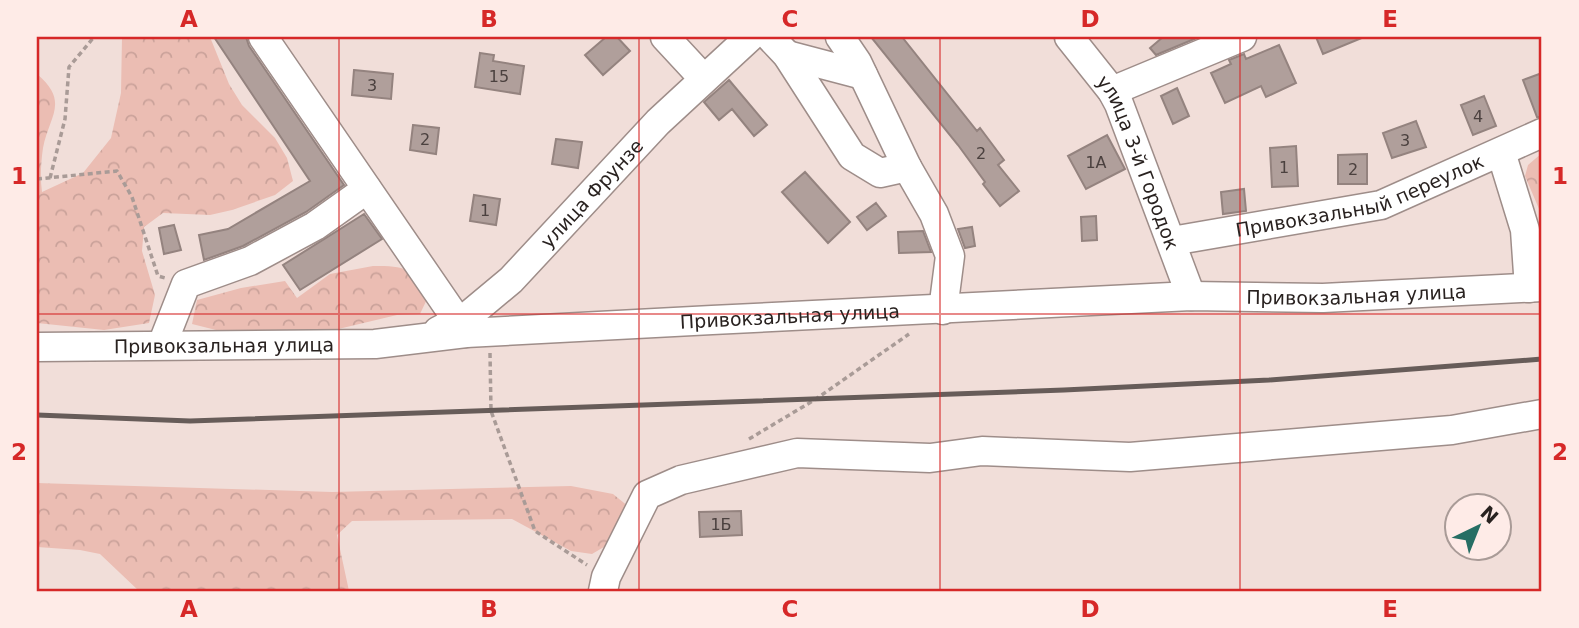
<svg xmlns="http://www.w3.org/2000/svg" width="1579" height="628" viewBox="0 0 1579 628" font-family="'DejaVu Sans',sans-serif">
<style>
.forest{fill:url(#forest-crowns)}
.building{fill:#b09f9b;stroke:#94837f;stroke-width:2}
.lines{fill:none;stroke-linecap:round;stroke-linejoin:round}
.minor-casing{stroke:#9e8d89;stroke-width:31}
.path{stroke:#a99b97;stroke-width:3.5;stroke-dasharray:5 3.5;stroke-linecap:butt}
.minor{stroke:#fff;stroke-width:28}
.rail{stroke:#675c59;stroke-width:5}
.grid{fill:none;stroke:#d62828;stroke-width:2;stroke-opacity:0.55}
.labels{text-anchor:middle;dominant-baseline:central;stroke-width:7;stroke-linejoin:round;paint-order:stroke}
.number-label{font-size:16px;fill:#4b413f}
.street-label{font-size:19px;fill:#292220;stroke:#feebe7}
.neatline{fill:none;stroke:#d62828;stroke-width:2.5}
.grid-label{font-size:23px;text-anchor:middle;font-weight:bold;fill:#d62828}
</style>
<defs>
<pattern id="forest-crowns" width="20" height="18" patternUnits="userSpaceOnUse" patternTransform="scale(1.75)"><rect width="20" height="18" fill="#ebbdb3"/><path d="M2 6a3 3 0 1 1 6 0M12 15a3 3 0 1 1 6 0" fill="none" stroke="#caa29a"/></pattern>
</defs>
<rect width="100%" height="100%" fill="#f1ded9"/>
<path class="forest" d="M122,37H210L229,84L242,105L275,138L287,158L293,181L275,195L232,210L210,215L163,213L144,227L142,251L155,295L149,323L104,330L37,323V74C70,102 49,116 43,148C41,162 40,178 42,192L83,173L111,138L121,93Z
M1542,153V216L1525,176L1528,165Z
M373,266C406,266 413,267 428,297L420,314L397,315L330,331L216,330L192,324L197,300L241,288L285,281L297,298L330,274Z
M37,483L332,492L571,486L613,494L629,507L609,544L592,554L571,551L512,519L352,521L337,535L349,591H139L100,554L80,550L37,547Z"/>
<path class="building" d="M214,37H246L249,46L344,185L306,212L243,246L204,260L199,235L228,229L310,181Z
M606,37H617L630,51L603,75L585,55Z
M871,37H902L977,131L980,128L1004,160L998,165L1019,191L1000,206L983,184L985,182L958,145Z
M1163,37H1199L1156,55L1150,48Z
M1316,37H1364L1323,54Z
M1279,45L1296,83L1266,97L1261,86L1225,103L1211,73L1231,64L1229,60L1244,54L1246,59Z
M480,53L494,55L493,61L524,66L520,94L475,87Z
M354,70L393,74L391,99L352,95Z
M1542,73V117H1537L1523,80Z
M729,80L767,125L754,136L732,109L719,120L704,102Z
M1177,88L1189,116L1173,124L1161,96Z
M1484,96L1496,126L1473,135L1461,105Z
M1416,121L1426,147L1392,158L1383,133Z
M413,125L439,128L436,154L410,150Z
M1107,135L1125,169L1086,189L1068,156Z
M556,139L582,142L578,168L552,164Z
M1296,146L1298,186L1272,187L1270,148Z
M1367,154V184H1338V155Z
M805,172L850,222L828,243L782,192Z
M1244,189L1246,211L1223,214L1221,192Z
M474,195L500,199L496,225L470,221Z
M876,203L886,216L867,230L857,217Z
M364,214L382,239L300,290L283,265Z
M1096,216L1097,240L1082,241L1081,217Z
M174,225L181,250L164,254L159,228Z
M972,227L975,246L965,248L958,229Z
M923,231L931,252L899,253L898,232Z
M741,511L742,535L700,537L699,512Z"/>
<g class="lines">
<defs>
<g id="minor">
<path d="M263,37L466,333"/>
<path d="M665,37L703,78"/>
<path d="M770,37L787,55L852,156L880,173L907,167L934,214L950,256L943,310"/>
<path d="M840,37L857,62L907,167"/>
<path id="s1" d="M1069,37L1112,91L1119,104L1191,296"/>
<path d="M787,55L863,75"/>
<path d="M1112,91L1242,37"/>
<path d="M1501,152L1525,230L1529,288"/>
<path id="s2" d="M1172,241L1381,205L1542,133"/>
<path id="s3" d="M438,331L469,315L511,280L658,122L750,37"/>
<path d="M162,345L186,284L250,261L315,226L367,189"/>
<path id="s4" d="M37,347L375,344L466,333L712,320L1191,296L1323,298L1542,287"/>
<path d="M603,591L606,577L647,495L681,480L797,453L930,458L982,451L1130,457L1452,430L1542,414"/>
</g>
</defs>
<use href="#minor" class="minor-casing"/>
<path class="path" d="M50,178L65,119L69,67L94,37
M37,179L117,171L132,197L158,276L165,278
M490,353L491,411L535,531L587,565
M749,439L816,399L909,334"/>
<use href="#minor" class="minor"/>
<path class="rail" d="M37,415L190,421L1064,390L1269,380L1542,359"/>
</g>
<path class="grid" d="M339,37V591M639,37V591M940,37V591M1240,37V591M37,314H1542"/>
<g class="labels">
<g class="number-label">
<text x="499" y="76">15</text>
<text x="372" y="85">3</text>
<text x="1478" y="116">4</text>
<text x="425" y="139">2</text>
<text x="1405" y="140">3</text>
<text x="981" y="153">2</text>
<text x="1096" y="162">1А</text>
<text x="1284" y="167">1</text>
<text x="1353" y="169">2</text>
<text x="485" y="210">1</text>
<text x="721" y="524">1Б</text>
</g>
<g class="street-label">
<text stroke="none"><textPath href="#s1" startOffset="145">улица 3-й Городок</textPath></text>
<text stroke="none"><textPath href="#s3" startOffset="208">улица Фрунзе</textPath></text>
<text stroke="none"><textPath href="#s2" startOffset="194">Привокзальный переулок</textPath></text>
<text stroke="none"><textPath href="#s4" startOffset="1321">Привокзальная улица</textPath></text>
<text stroke="none"><textPath href="#s4" startOffset="754">Привокзальная улица</textPath></text>
<text stroke="none"><textPath href="#s4" startOffset="187">Привокзальная улица</textPath></text>
</g>
</g>
<rect width="1579" height="628" fill="none" stroke="#feebe7" stroke-width="77"/>
<g transform="translate(1478 527) rotate(43)"><circle r="33" fill="#feebe7" stroke="#a99b97" stroke-width="2"/>
<path d="M0-5L12 26L0 18L-12 26Z" fill="#266e64"/>
<text y="-10" font-size="19" font-weight="bold" text-anchor="middle" fill="#292220">N</text>
</g>
<rect x="38" y="38" width="1502" height="552" class="neatline"/>
<g class="grid-label">
<text x="189" y="27">A</text>
<text x="489" y="27">B</text>
<text x="790" y="27">C</text>
<text x="1090" y="27">D</text>
<text x="1390" y="27">E</text>
<text x="19" y="184">1</text>
<text x="1560" y="184">1</text>
<text x="19" y="460">2</text>
<text x="1560" y="460">2</text>
<text x="189" y="617">A</text>
<text x="489" y="617">B</text>
<text x="790" y="617">C</text>
<text x="1090" y="617">D</text>
<text x="1390" y="617">E</text>
</g>
</svg>
